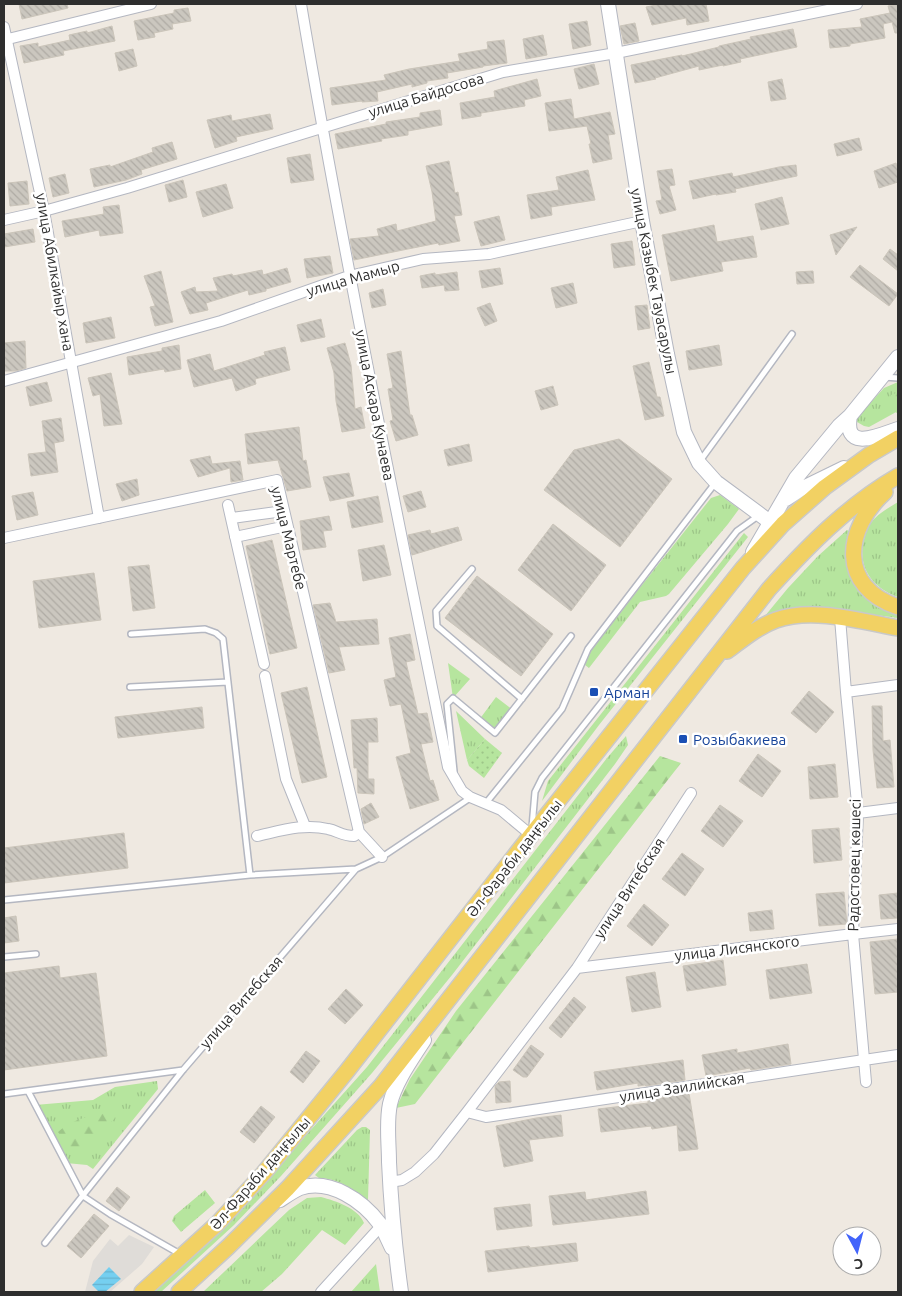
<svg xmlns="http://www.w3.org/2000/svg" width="902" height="1296" viewBox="0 0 902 1296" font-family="Ubuntu,sans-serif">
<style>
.grass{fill:url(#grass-tufts)}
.forest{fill:url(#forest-firs)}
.park{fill:url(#park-dots)}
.plaza{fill:#dfdcd8}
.water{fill:url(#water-rules)}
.building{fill:url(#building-back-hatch);stroke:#cbc5ba}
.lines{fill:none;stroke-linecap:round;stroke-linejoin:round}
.lane-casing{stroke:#b4b7c1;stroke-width:8}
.street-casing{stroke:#b4b7c1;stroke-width:12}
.secondary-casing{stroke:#b4b7c1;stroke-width:16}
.primary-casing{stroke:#c9c9c9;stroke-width:18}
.lane{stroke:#fff;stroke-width:5}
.street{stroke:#fff;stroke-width:10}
.secondary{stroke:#fff;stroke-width:14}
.primary{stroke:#f2d163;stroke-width:15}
.transit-dot{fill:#1a4fb4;stroke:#fff;stroke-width:2}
.labels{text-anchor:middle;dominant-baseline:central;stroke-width:5;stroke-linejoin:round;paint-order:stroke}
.street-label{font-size:15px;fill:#2e2e2e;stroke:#fff}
.transit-label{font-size:15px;fill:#164399;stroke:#fff;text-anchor:start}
</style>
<defs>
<pattern id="grass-tufts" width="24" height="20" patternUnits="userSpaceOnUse" patternTransform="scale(1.25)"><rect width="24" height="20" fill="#b6e59e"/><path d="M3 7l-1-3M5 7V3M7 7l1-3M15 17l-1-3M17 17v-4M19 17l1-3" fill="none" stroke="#9dc588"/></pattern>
<pattern id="forest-firs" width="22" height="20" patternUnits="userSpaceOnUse" patternTransform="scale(1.25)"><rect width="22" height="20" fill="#b6e59e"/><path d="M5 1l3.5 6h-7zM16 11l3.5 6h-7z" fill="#9dc588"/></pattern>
<pattern id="park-dots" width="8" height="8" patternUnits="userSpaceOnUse" patternTransform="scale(1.25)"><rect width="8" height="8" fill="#b6e59e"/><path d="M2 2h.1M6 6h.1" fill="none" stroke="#9dc588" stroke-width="1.8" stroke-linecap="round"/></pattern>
<pattern id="water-rules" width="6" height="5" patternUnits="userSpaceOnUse" patternTransform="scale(1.25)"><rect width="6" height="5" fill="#75cff0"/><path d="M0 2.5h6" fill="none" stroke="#66b2ce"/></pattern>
<pattern id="building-back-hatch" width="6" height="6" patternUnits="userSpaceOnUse" patternTransform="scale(1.25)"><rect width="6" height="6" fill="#cbc7bf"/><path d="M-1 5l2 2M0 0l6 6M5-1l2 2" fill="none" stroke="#afaba4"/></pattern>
</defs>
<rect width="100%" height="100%" fill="#efe9e1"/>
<path class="grass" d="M898,382V411L869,427L864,426L857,422V419L862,412L884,388Z
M720,495L739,509L728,524L669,594L666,596L640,602L589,668L585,665L591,651L638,590L711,498Z
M898,502V597C872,588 857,567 864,539C866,533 867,528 870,524C877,514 888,508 898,502Z
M847,530L849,531C842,559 849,587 873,604C881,609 890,612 898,615V618L824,608L760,622L788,588L818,556Z
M744,533L748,537L599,725L542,801L548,781Z
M448,663L470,679L453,698Z
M496,697L513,710L495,733L479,720Z
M456,711L485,739L467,760Z
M626,736L628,745L615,764L452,975L372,1073L281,1176L234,1225L161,1292H151L275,1170L367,1067L607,758Z
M157,1081L158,1089L93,1169L87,1165L66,1163L35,1105L93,1100L115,1087Z
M362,1127H366L370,1130L368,1200L365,1199C353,1188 336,1178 319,1178L315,1175L357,1130Z
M205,1190L215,1203L181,1232L172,1221L174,1216Z
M321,1197C336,1201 358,1208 364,1223L345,1245L322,1230L282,1274L261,1292H203L289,1210L307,1198Z
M376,1264L380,1292H351Z"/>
<path class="forest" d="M898,392V414L891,408V395Z
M660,756L681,763L415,1104L396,1108L410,1079L456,1011Z
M111,1112L115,1118L103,1129L94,1143L88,1148L72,1152L58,1132C72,1119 92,1115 111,1112Z"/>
<path class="park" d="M485,739L502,753L484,778L469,766L467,760Z"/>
<path class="plaza" d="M129,1235L154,1247L142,1264L110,1292H85L93,1261L110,1239L118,1246Z"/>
<path class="water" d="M109,1267L121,1279L105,1292H99L92,1285Z"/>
<path class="building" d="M19,4H67L68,8L22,19Z
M661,4H706L709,21L687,25L686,18L652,25L646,7Z
M898,4V33H895L892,22L883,24L885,38L850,44V46L830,48L828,30L862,27L860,19L890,13L888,6Z
M188,8L191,21L172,24L173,29L154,33L155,37L138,40L134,21L174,13V10Z
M587,21L591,45L573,49L569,24Z
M635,23L639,41L624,44L620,26Z
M112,26L115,41L63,51L64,55L24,63L20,46L38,43V47L70,40L69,35L87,31V33Z
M793,29L797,47L740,59L741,62L723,66V65L699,70V66L655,78L656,79L635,83L631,65L682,55V56L719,47V46L751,39L750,37Z
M543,35L547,55L526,59L523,39Z
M504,40L507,63L483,66V67L447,73L448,78L427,81V83L412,87V84L377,92L378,101L362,102V101L332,105L330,88L386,80L384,75L409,69L460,61L458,54L488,49L487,42Z
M133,49L137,66L119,71L115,53Z
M594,64L599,84L579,89L574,69Z
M537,79L541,96L524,100L525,106L481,113V116L462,119L460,103L495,97L494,91Z
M782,79L786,99L771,101L768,82Z
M571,99L574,119L610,112L615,134L608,135L612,159L593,163L589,144H591L587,126L549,131L545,103Z
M440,110L442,125L408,131V135L381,139L382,141L338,149L335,134L386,124V122L420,117V113Z
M270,114L273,129L236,137L237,141L215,148L207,120L231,115L232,121Z
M859,138L862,150L837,156L834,144Z
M172,142L177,159L141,170L142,174L126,180L94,187L90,169L110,165V167L153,152L152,148Z
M310,154L314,180L291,183L287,158Z
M449,161L455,193L458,192L462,215L454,216L460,241L439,245L438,243L408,249L354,260L350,239L379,236L377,229L396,224L397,231L436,221L432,192L426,166Z
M896,163L898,172V182L879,188L874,171Z
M796,165L797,176L735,189L736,192L716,195V194L693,199L689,181L732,173L733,177L779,167Z
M672,169L675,185L669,186L676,210L660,214L656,201L662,200L657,171Z
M588,170L595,200L551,207L552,215L531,219L527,195L559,190L556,177Z
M65,174L69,193L53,197L49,178Z
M183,180L187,197L169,202L165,185Z
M27,181L29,204L10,206L8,183Z
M226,184L233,208L203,217L196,192Z
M782,197L789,224L761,230L755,204Z
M119,205L123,233L100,236L99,230L65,237L62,221L104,214L103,207Z
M499,216L505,240L481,246L474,222Z
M714,225L717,242L753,236L757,257L721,262L723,271L671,281L662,235Z
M857,227L836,255L830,235Z
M33,229L35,242L4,247V234Z
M632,241L635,265L614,268L611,244Z
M890,249L898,255V271L883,259Z
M330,256L333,273L307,278L304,259Z
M860,265L898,294L889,306L850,277Z
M287,268L291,282L266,289V291L249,295L248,290L206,303L208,310L190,314L181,292L195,287L196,292L218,291L213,278L232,274L233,276L262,270L263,275Z
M500,268L503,284L482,288L479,271Z
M161,271L173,322L155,326L150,307L155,306L144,276Z
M813,271L814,283L797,284L796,272Z
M457,272L459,290L445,291L444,285L422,288L420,276L435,273V275Z
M573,283L577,303L556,308L551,288Z
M383,289L386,305L372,308L369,293Z
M490,303L497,321L485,326L477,308Z
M647,305L650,328L638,330L635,306Z
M111,317L115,338L86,343L83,323Z
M321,319L325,337L301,342L297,325Z
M25,341L26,368L16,371H4V343Z
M345,343L351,365L355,409L361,407L365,428L342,432L336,401L334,373L327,348Z
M179,345L181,369L165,372L164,369L129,375L127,357L162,351V348Z
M719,345L722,365L689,370L686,351Z
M285,347L290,370L255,379L256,384L236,391L232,378L194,387L187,360L210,354L214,371L265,355L264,352Z
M401,351L410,415H412L418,435L396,441L390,421L393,420L388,389L393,388L387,354Z
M649,362L657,397H660L664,416L645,420L633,366Z
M111,373L122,424L104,426L100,394L93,396L88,378Z
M47,382L52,401L30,406L26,387Z
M553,386L558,405L541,410L535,391Z
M61,418L64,441L54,443L58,472L31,476L28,454L46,452L42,421Z
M299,427L303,461L306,460L311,487L287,491L278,460L248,464L245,434Z
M619,439L672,479L620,547L544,490L574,450Z
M469,444L472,461L448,466L444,450Z
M210,456L212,464L240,461L243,480L231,482L230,468L198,477L190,460Z
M349,473L354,496L330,501L323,477Z
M137,479L139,495L122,501L116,484Z
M421,491L426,507L408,512L403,496Z
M33,492L38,515L17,520L12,496Z
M378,496L383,522L352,528L347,502Z
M329,516L332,530L323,531L326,547L303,550L300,521Z
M553,524L606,565L571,611L518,570Z
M458,527L462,540L412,555L408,535L430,530L431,534Z
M272,540L297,648L270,654L246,546Z
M384,545L391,575L363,581L358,550Z
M149,565L155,608L133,611L128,567Z
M94,573L101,620L39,628L33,581Z
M477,576L553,634L521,676L445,618Z
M330,603L336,622L377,619L379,644L339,647L345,670L329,673L313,605Z
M410,634L415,660L406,662L418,714L427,713L433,742L421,744L430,781L433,780L439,800L410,809L396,757L411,753L401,704L390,706L384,680L396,677L389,638Z
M307,687L327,777L302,783L281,693Z
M809,691L834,712L816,733L791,713Z
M872,706H882L883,741L890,740L894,787L877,788L873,750Z
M202,707L204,728L118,738L115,717Z
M377,718L378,742H368V779H374V794L358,793L357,768H354L351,720Z
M758,754L781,771L762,797L739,781Z
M835,764L838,797L810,799L808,767Z
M371,803L379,817L364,824L361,809Z
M720,805L743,821L723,847L701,831Z
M839,828L842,860L814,863L812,830Z
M124,833L128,868L4,883V848Z
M682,853L704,869L685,896L662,879Z
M844,892L847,924L819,926L816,894Z
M898,893V918L881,919L879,895Z
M644,904L669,925L652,946L627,926Z
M772,910L774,929L750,931L748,913Z
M16,916L19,941L4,943V918Z
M898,939V992L875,994L870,942Z
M723,960L726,985L687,991L683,966Z
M807,964L812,993L770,999L766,970Z
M59,966L60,978L96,973L107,1056L4,1070V973Z
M655,972L661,1007L632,1012L626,977Z
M346,989L363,1005L345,1024L328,1009Z
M574,997L586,1007L561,1038L549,1028Z
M788,1044L791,1064L751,1070L750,1068L706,1076L702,1055L737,1049V1053Z
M531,1045L544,1054L527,1077H523L513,1070Z
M306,1051L320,1061L303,1083L290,1072Z
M683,1060L685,1080L646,1086L645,1085L638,1086V1083L597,1090L594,1072Z
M510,1081L511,1102L496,1103L495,1086L499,1082Z
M689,1093L698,1149L679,1151L677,1125L652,1129L651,1126L601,1132L598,1109L648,1103V1100Z
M261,1106L275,1117L254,1143L240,1132Z
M561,1115L563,1136L529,1140L533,1161L504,1167L496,1126L536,1118Z
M117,1187L130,1197L119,1211L106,1201Z
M646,1191L649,1214L553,1225L549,1196L585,1192L586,1200Z
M530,1204L532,1226L497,1230L494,1208Z
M94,1214L109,1226L81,1258L67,1246Z
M576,1243L578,1261L488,1272L485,1251L529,1246L530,1248Z"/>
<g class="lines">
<defs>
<path id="lane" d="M884,377L898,378
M700,461L792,334
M472,569L436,611L437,626L522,699
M131,634L205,629L216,633L223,639L250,875
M130,687L228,682
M454,771L447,704L453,698L495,733L571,636
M486,803L562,709L588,649L716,482
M532,827L535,792L542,778L737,531L758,516
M4,900L250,875L356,869
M4,957L36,954
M28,1091L83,1196L110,1214L180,1254
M4,1094L183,1070
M45,1243L183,1070L356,869L382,857L470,798"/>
<path id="street" d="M301,4C344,259 397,513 448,767L462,791L470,797L501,810L531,835
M4,27L44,211L99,518
M4,40L151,4
M4,220L44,211L127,188L503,72L616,53L857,4
M4,381L221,321L349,276L423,259L489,254L642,221
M228,505L264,664
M232,518L284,511
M235,537L287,526
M4,538L277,480L359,832L382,857
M840,618L846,692L858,813L853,934L866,1082
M265,676L286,779L305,826
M846,692L898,685
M858,813L898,808
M257,836C280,831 304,823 328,829C338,831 342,836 354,836L359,832
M577,968L853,934L898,929
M467,1112L486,1117L864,1060L898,1055
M390,1182L402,1180L415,1172L434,1154L467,1112L577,968L691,793
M321,1292L381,1226"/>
<path id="secondary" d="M608,4L642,221L667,354L684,432L699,463L716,482L770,522
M850,416C843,453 880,435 898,429
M786,499L801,489L844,468
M753,552L796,478L839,426L850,416L898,357
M280,1200C286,1196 293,1191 300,1188C330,1178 363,1201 380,1224C385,1232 388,1240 392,1248
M401,1292C395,1249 391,1206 389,1162C389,1143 386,1123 390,1104C395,1082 412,1059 424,1040"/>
<path id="primary" d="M885,492C844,529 838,587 898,607
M727,651C742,640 757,627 776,620C812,607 861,621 898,628
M142,1292L217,1224L263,1174L347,1071L531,835L743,568L783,524L825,487L869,455L898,438
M179,1292L228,1247L287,1189L381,1086L769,589C808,546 848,505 898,476"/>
</defs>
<use href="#lane" class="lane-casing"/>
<use href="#street" class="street-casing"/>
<use href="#secondary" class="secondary-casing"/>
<use href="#primary" class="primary-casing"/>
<use href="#lane" class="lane"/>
<use href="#street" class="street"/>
<use href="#secondary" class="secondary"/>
<use href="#primary" class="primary"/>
</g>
<g class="transit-dot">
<rect x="589" y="687" width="10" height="10" rx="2.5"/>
<rect x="678" y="734" width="10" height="10" rx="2.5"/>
</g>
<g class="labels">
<g class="street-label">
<text transform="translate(426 95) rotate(-17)">улица Байдосова</text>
<text transform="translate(55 272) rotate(80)">улица Абилкайыр хана</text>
<text transform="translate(353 278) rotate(-16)">улица Мамыр</text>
<text transform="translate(654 281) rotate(79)">улица Казыбек Тауасарулы</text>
<text transform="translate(375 405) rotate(79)">улица Аскара Кунаева</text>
<text transform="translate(289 538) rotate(76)">улица Мартебе</text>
<text transform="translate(514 858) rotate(-52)">Әл-Фараби даңғылы</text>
<text transform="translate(854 865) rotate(-89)">Радостовец көшесі</text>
<text transform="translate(629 888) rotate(-57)">улица Витебская</text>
<text transform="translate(737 948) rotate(-7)">улица Лисянского</text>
<text transform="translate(241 1002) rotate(-49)">улица Витебская</text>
<text transform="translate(682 1087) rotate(-9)">улица Заилийская</text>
<text transform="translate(260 1173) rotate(-49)">Әл-Фараби даңғылы</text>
</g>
<g class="transit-label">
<text x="604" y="692">Арман</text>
<text x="693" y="739">Розыбакиева</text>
</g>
</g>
<rect width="902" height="1296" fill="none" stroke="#2e2e2e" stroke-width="10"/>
<g transform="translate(857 1251) rotate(173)"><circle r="24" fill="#ffffff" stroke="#ababab"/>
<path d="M0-4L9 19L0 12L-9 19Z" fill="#4264fb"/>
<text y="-8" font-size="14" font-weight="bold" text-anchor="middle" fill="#2e2e2e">С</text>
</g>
</svg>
